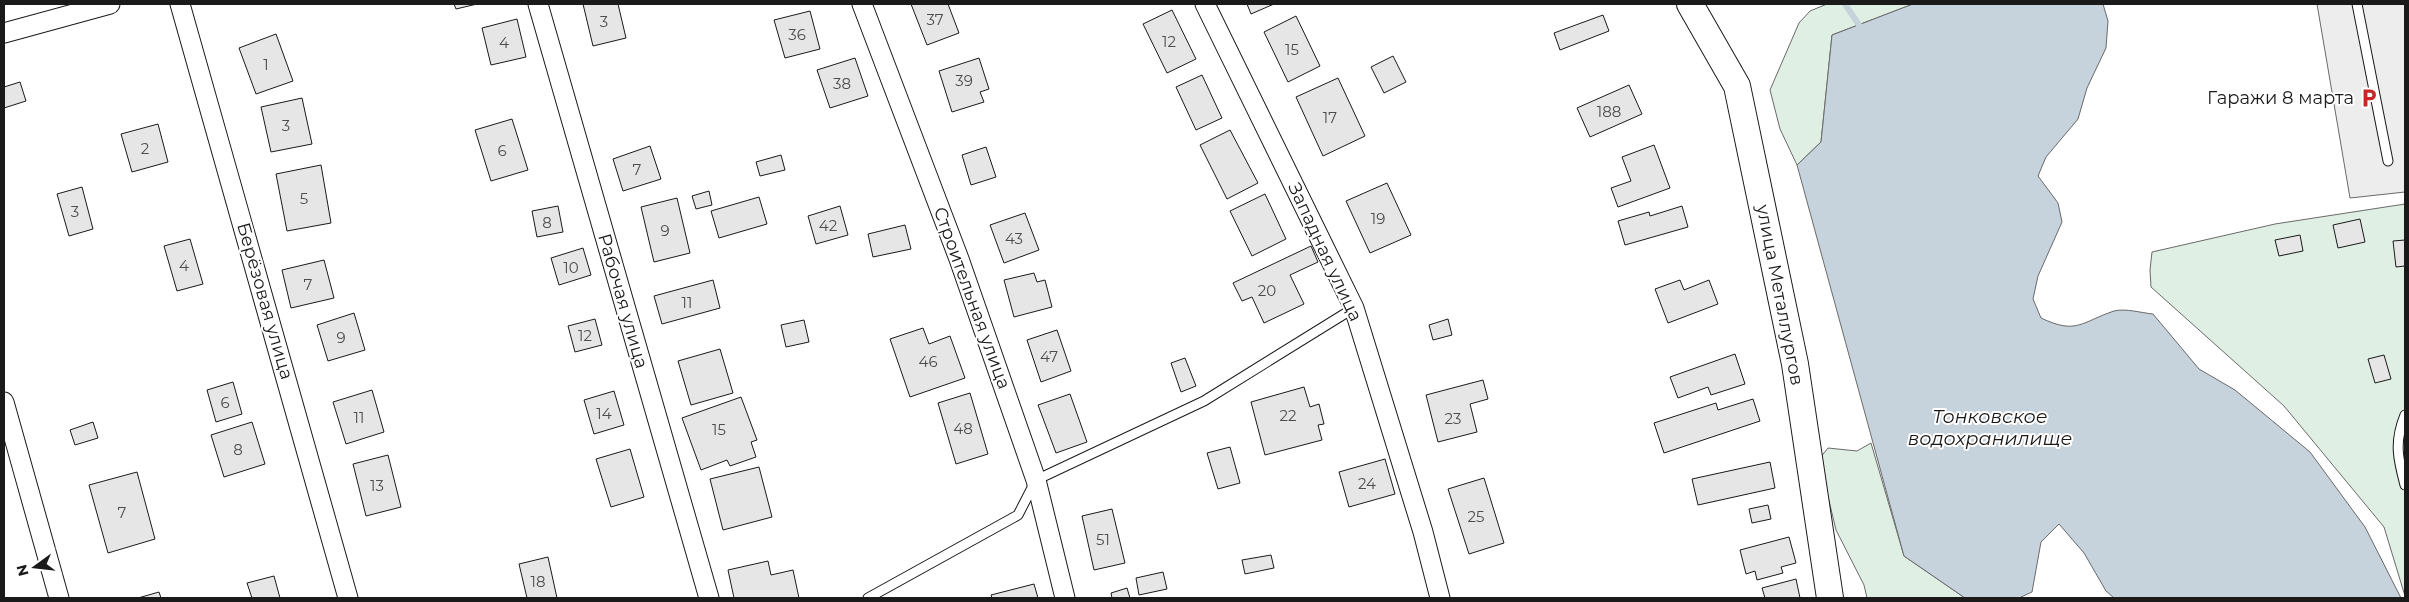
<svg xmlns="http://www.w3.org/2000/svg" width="2409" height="602" viewBox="0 0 2409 602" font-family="Montserrat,sans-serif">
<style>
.green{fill:#e0efe3;stroke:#6a6a6a}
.parking{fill:#ededed;stroke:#6a6a6a}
.water{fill:#c6d2dc;stroke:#6a6a6a}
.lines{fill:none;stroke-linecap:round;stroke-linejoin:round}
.stream{stroke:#c6d2dc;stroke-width:6}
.building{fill:#e6e6e6;stroke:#1a1a1a}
.lane-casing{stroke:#1a1a1a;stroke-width:11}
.street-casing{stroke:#1a1a1a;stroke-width:21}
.secondary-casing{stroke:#1a1a1a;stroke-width:28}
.lane{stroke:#fff;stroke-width:9}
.street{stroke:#fff;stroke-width:19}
.secondary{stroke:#fff;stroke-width:26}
.labels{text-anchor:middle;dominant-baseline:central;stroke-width:4;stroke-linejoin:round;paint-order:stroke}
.number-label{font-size:15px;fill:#4d4d4d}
.poi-label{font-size:18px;fill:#1a1a1a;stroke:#fff;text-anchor:end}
.street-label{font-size:18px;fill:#1a1a1a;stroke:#fff}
.water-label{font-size:19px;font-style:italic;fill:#1a1a1a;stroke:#fff}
</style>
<rect width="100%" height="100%" fill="#fff"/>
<path class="green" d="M1827,4H1913L1832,35L1821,142L1797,165L1780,129L1770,90L1799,23L1810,11Z
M2405,204V596L2384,527L2284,406L2151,287L2150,270L2152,252L2275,224Z
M1871,443L1904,556L1965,598H1867L1864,585L1836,530L1819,459L1828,448L1857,451Z"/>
<path class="parking" d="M2317,4H2405V192L2350,198Z"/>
<path class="water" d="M1913,4H2103L2108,21L2106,48L2087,88L2078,119L2046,157L2038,176L2058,203L2062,222L2038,276L2033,299L2041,318C2077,335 2081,322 2114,311C2125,308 2142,313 2153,314L2199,369L2235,390L2310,452L2365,527L2401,598H2114L2106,591L2084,553L2059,524L2041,542L2032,592L2019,598H1965L1904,556L1797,165L1821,142L1832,35Z"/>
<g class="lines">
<path class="stream" d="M1845,4L1859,25"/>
</g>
<path class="building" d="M454,4H477L456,9Z
M583,4H618L626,38L593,46Z
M911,4H948L959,33L927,45Z
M1247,4H1274L1251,14Z
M1172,10L1196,59L1167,73L1143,24Z
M810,11L820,49L785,58L774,20Z
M1603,15L1609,31L1560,50L1554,33Z
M1296,16L1320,66L1288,82L1264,32Z
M517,19L526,57L491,65L482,28Z
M276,34L293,81L256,94L239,48Z
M1393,56L1406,82L1384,93L1371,67Z
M855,58L868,96L830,108L817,70Z
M979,58L989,89L980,92L984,102L952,112L939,71Z
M1202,75L1222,118L1196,130L1176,87Z
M1338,78L1365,136L1323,156L1296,97Z
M20,82L26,101L4,108V87Z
M1629,85L1642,114L1590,137L1577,108Z
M302,98L312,144L271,152L261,107Z
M512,119L528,170L491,181L475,130Z
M158,124L168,162L132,172L121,134Z
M1230,130L1258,183L1227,199L1200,145Z
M1654,145L1670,188L1618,207L1611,188L1631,181L1622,157Z
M650,146L661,179L623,191L613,159Z
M986,147L996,177L971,185L962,155Z
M781,155L785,170L760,176L756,162Z
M321,165L331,223L287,231L276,174Z
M1387,183L1411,235L1370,253L1346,201Z
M82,187L93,229L69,236L57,194Z
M709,191L712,205L696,209L692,196Z
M1265,194L1286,239L1252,256L1230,211Z
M759,197L767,224L719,238L711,211Z
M677,198L690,253L654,262L641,207Z
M558,206L563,232L537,237L532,211Z
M840,206L848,235L816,244L808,216Z
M1682,206L1688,227L1625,245L1618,221L1649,212L1650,216Z
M1025,213L1039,250L1004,263L990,225Z
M2360,219L2365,242L2338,248L2333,225Z
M905,225L911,249L873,257L868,234Z
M2300,235L2303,251L2279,256L2275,240Z
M190,239L203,284L177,291L164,246Z
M2405,240V266L2396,267L2393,241Z
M1311,246L1318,262L1290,275L1304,304L1264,323L1252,297L1242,301L1233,283Z
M583,248L591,275L559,285L551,258Z
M324,260L334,298L291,308L282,270Z
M1034,273L1037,282L1045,280L1052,307L1014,317L1004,280Z
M713,280L720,308L662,324L654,296Z
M1680,280L1684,290L1709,280L1718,304L1668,323L1655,289Z
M354,313L365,350L328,361L317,325Z
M595,319L602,345L575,352L568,326Z
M1448,319L1452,335L1433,340L1429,325Z
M804,320L809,342L786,347L781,325Z
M923,328L929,344L950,336L965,378L910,397L890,339Z
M1057,330L1071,371L1041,382L1027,340Z
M720,349L733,393L691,405L678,361Z
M1735,354L1745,384L1711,395L1708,387L1678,398L1670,377Z
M2384,355L2391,379L2375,383L2368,359Z
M1185,358L1196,386L1181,392L1171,363Z
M1483,380L1488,399L1470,404L1477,432L1438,442L1426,395Z
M233,382L242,414L216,422L207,390Z
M1304,387L1310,407L1319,404L1324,424L1318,425L1322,440L1265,455L1251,402Z
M372,390L384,432L346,444L333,402Z
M614,391L624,425L594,434L584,400Z
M970,393L988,454L956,464L938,403Z
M1070,394L1087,442L1056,453L1038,405Z
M741,397L757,440L751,442L756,457L730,466L727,460L701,470L682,418Z
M1753,399L1760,421L1664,453L1654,423L1716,403L1718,410Z
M93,422L98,438L75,445L70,430Z
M252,422L265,464L224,477L211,435Z
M1230,447L1240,483L1218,489L1207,453Z
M630,449L644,497L611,507L596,459Z
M388,455L401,507L366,516L353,464Z
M1385,459L1395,494L1349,507L1339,472Z
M1770,462L1775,488L1698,505L1692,479Z
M759,467L772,517L723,530L710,479Z
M137,472L155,539L108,553L89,485Z
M1484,478L1504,543L1469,554L1448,489Z
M1768,505L1771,519L1752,523L1749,509Z
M1112,509L1125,563L1094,570L1082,516Z
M1789,537L1796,563L1781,567L1783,573L1757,580L1755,571L1746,574L1740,550Z
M1271,555L1274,568L1245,574L1242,560Z
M548,557L557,598H527L519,564Z
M768,561L771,575L793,570L799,598H734L728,570Z
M1163,572L1167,589L1139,595L1136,578Z
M274,576L280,598H252L247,583Z
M1796,579L1800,598H1765L1762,588Z
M1034,584L1038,598H992L991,595Z
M1127,588L1130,598H1112L1111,593Z
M159,592L161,598H138Z"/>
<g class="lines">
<defs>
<path id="lane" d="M2357,4L2388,161
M2405,415C2394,442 2398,459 2405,485
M868,598L1018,515L1036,480L1204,401L1354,308"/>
<path id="street" d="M180,4L348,598
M538,4L709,598
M862,4L959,259L1036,480L1065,598
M1205,4L1354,308L1423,532L1440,598
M4,33L110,4
M4,402L59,598"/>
<path id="secondary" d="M1690,4L1737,86L1795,364L1830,598"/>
</defs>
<use href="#lane" class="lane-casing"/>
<use href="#street" class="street-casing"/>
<use href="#secondary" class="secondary-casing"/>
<use href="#lane" class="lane"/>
<use href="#street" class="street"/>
<use href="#secondary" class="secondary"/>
</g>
<defs>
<symbol id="parking-bare" viewBox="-9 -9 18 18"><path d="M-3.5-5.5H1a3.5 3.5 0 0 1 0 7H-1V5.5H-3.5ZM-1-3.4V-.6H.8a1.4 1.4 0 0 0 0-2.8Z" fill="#c62828" stroke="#fff" stroke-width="2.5" paint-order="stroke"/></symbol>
</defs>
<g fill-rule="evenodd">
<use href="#parking-bare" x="2355" y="84" width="28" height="28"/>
</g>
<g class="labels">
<g class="number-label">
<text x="935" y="19">37</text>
<text x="604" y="21">3</text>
<text x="797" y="34">36</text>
<text x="1169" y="41">12</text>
<text x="504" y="42">4</text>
<text x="1292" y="49">15</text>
<text x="266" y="64">1</text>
<text x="964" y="80">39</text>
<text x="842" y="83">38</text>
<text x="1609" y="111">188</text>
<text x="1330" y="117">17</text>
<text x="286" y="125">3</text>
<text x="145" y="148">2</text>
<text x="502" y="150">6</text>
<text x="637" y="169">7</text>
<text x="304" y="198">5</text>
<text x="75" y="211">3</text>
<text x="1378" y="218">19</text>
<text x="547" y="222">8</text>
<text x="828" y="225">42</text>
<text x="665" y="230">9</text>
<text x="1014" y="238">43</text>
<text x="184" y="265">4</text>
<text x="571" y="267">10</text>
<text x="308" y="284">7</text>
<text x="1267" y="290">20</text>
<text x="687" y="302">11</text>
<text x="585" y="335">12</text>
<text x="341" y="337">9</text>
<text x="1049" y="356">47</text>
<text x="928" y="361">46</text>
<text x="225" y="402">6</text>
<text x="604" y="413">14</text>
<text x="1288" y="415">22</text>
<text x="359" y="417">11</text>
<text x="1453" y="418">23</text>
<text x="963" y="428">48</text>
<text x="719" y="429">15</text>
<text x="238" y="449">8</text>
<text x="1367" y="483">24</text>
<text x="377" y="485">13</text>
<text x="122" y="512">7</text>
<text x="1476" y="516">25</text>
<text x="1103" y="539">51</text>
<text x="538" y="581">18</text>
</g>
<g class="poi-label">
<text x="2354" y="98">Гаражи 8 марта</text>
</g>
<g class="street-label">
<text transform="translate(1325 252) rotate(65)">Западная улица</text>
<text transform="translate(1780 295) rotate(79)">улица Металлургов</text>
<text transform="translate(972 298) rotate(70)">Строительная улица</text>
<text transform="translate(265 301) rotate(74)">Берёзовая улица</text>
<text transform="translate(623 301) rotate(74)">Рабочая улица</text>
</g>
<g class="water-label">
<text x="1990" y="416">Тонковское<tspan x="1990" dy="22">водохранилище</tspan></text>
</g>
</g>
<rect width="2409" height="602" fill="none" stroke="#1a1a1a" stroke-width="10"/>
<g transform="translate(35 567) rotate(255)" stroke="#ffffff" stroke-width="4" paint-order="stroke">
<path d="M0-4L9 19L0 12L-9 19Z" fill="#1a1a1a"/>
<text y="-8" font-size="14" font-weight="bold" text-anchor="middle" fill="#1a1a1a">N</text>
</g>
</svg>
